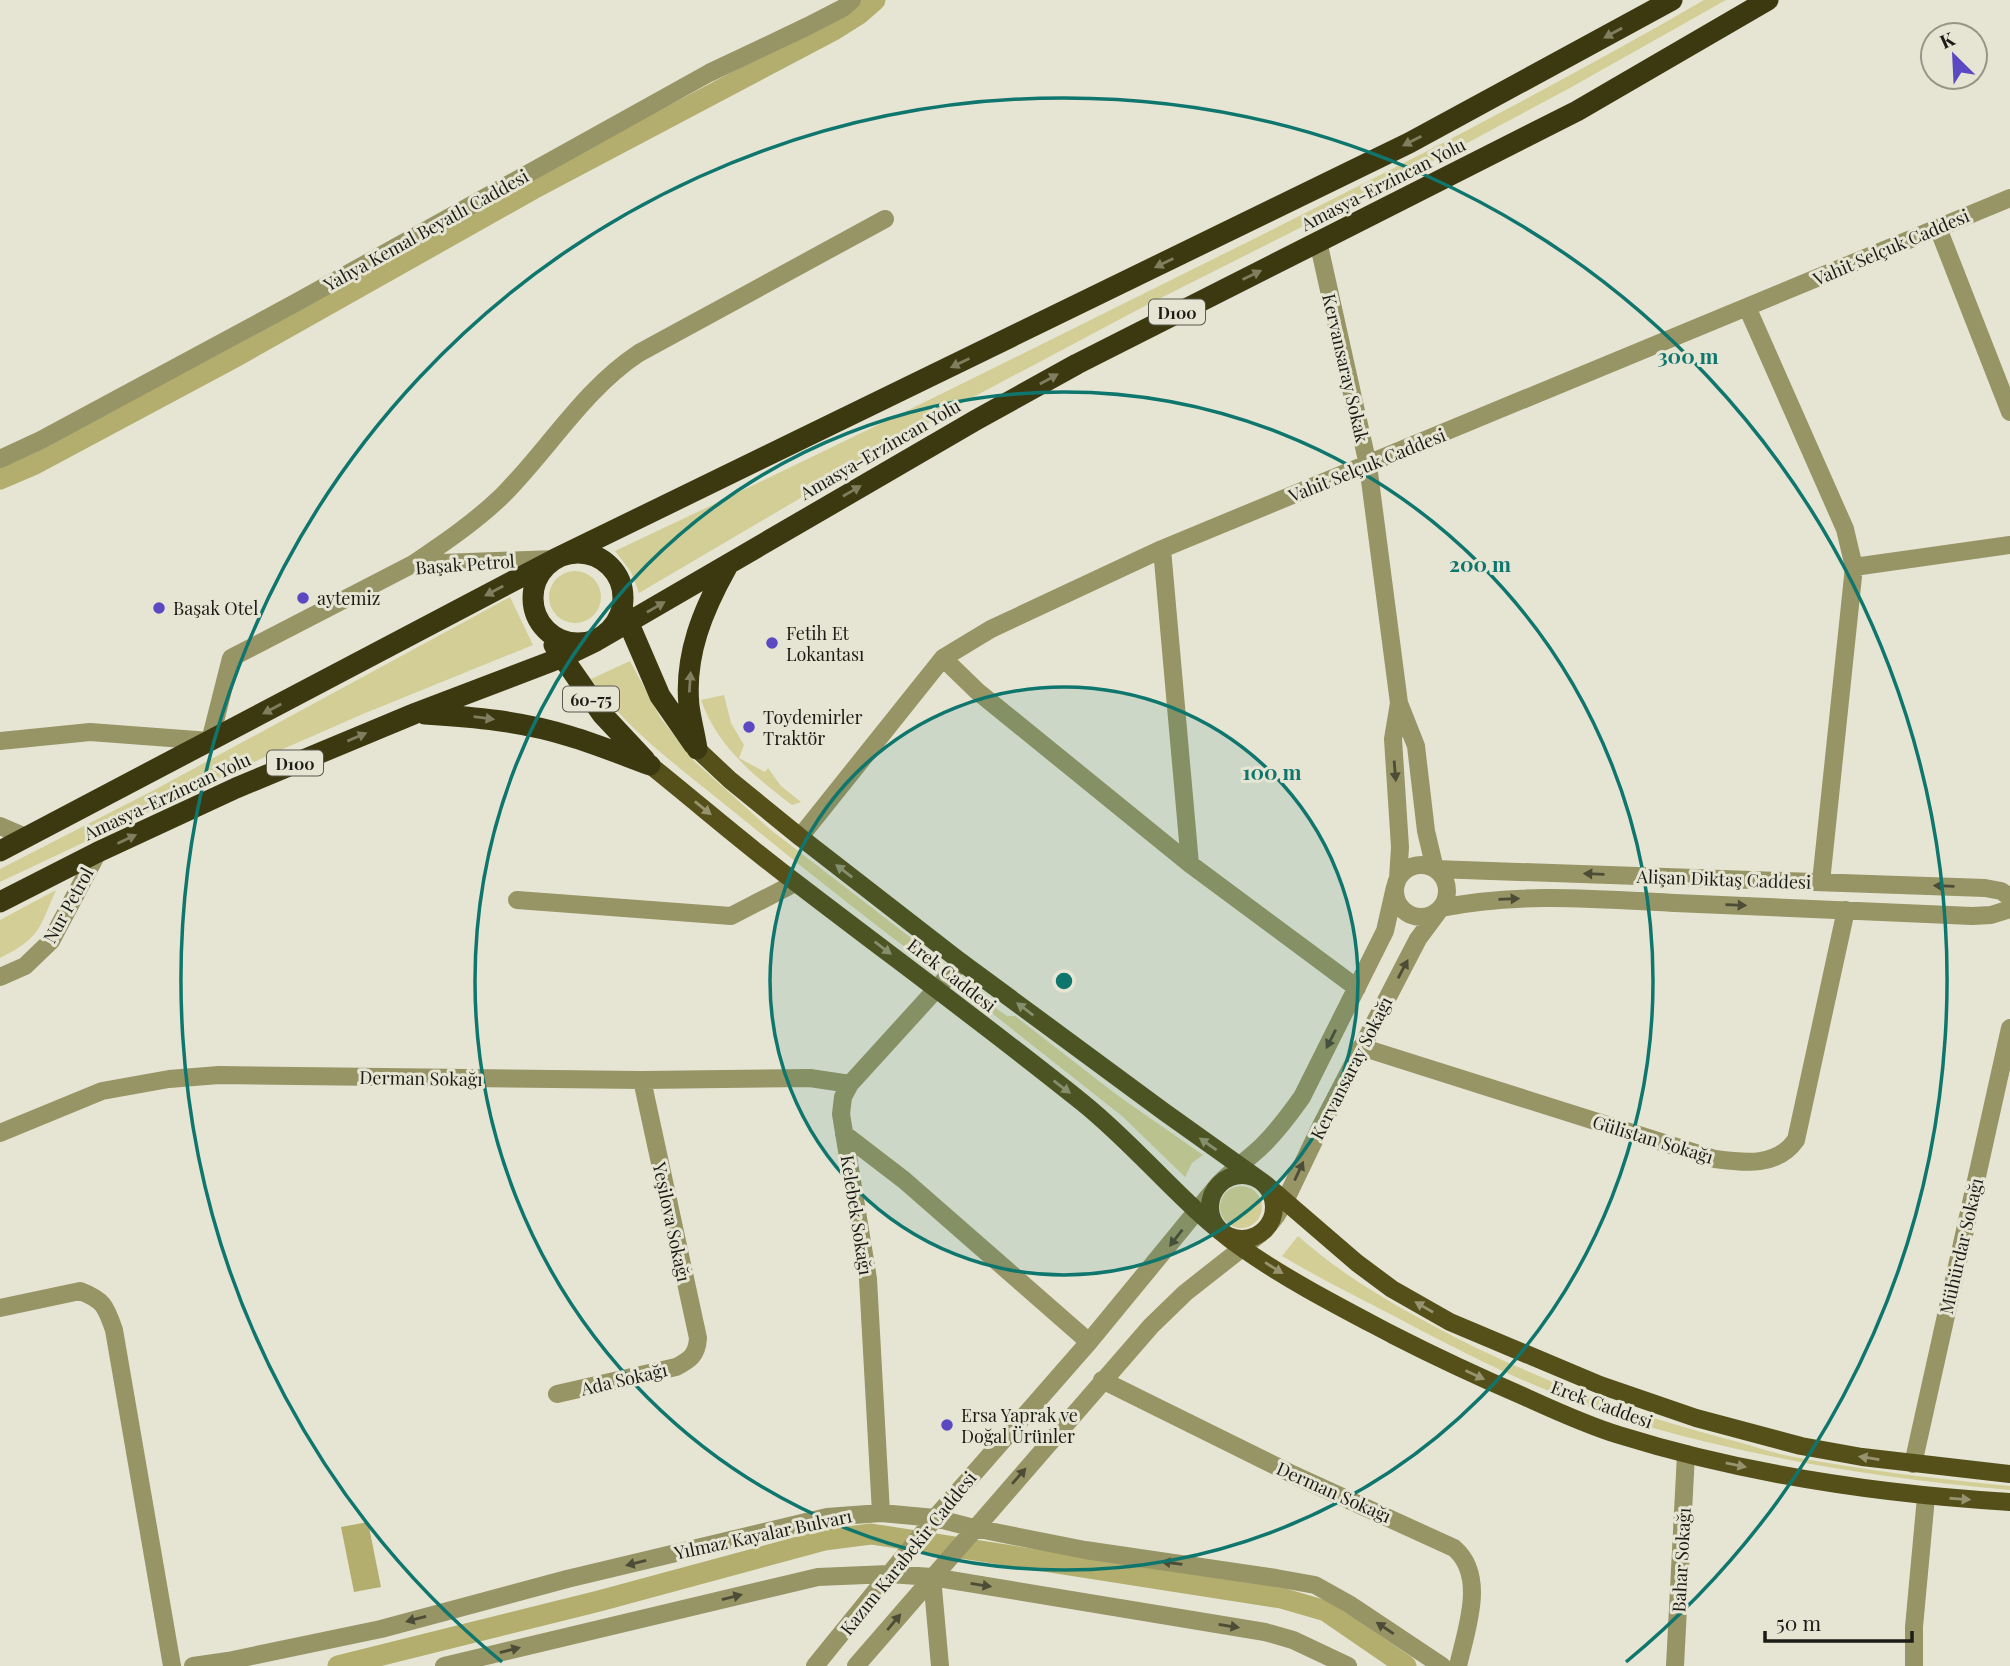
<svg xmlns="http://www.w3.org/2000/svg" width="2010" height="1666" viewBox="0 0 2010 1666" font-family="'Playfair Display',serif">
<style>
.green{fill:#d2ce96}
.water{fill:#b3ae6e}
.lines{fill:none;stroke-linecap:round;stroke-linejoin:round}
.canal{stroke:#b3ae6e;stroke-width:21}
.minor{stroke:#979465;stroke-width:18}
.major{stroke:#55501a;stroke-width:18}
.highway{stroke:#3c3911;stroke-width:21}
.oneway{fill:#807e5f}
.oneway2{fill:#4d4c36}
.oneway3{fill:#96936e}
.ring{fill:none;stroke:#0f766e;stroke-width:3.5}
.poi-dot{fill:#5b49c1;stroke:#e6e5d4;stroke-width:2.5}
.labels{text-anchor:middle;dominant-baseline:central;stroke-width:6;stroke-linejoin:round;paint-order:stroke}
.shield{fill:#e6e5d4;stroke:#59584f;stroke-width:2}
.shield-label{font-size:16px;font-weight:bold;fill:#1c1c16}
.street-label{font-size:18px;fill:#1c1c16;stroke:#e6e5d4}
.poi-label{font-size:18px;fill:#1c1c16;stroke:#e6e5d4;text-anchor:start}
.centre{fill:#0f766e;stroke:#e6e5d4;stroke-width:3.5}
.ring-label{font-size:21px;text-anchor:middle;font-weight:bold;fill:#0f766e;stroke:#e6e5d4;stroke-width:6;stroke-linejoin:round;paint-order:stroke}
</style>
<rect width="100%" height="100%" fill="#e6e5d4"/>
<path class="green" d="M1704,0H1726L1568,89L1443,156L1141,308L964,402L639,593L631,572L615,551C796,466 976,377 1155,288C1340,196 1525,104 1704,0Z
M549 597a26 26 0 1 1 52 0a26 26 0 1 1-52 0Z
M510,597L533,645L363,714L267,756L0,882V869L158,788Z
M630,661L660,717L694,761L771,830L928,951L922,960C856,911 792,859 728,807C679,767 628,731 591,679Z
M724,695L731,723L744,745L739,758L765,772L768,768L781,786L801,802L792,805C754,776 717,746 701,700Z
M56,890C39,929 40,938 0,958V920Z
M972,991L1007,1016H1015L1117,1095L1203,1155L1192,1163L1185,1177L1122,1116L969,995Z
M1220 1207a21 21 0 1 1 42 0a21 21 0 1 1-42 0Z
M1298,1236C1340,1273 1382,1298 1430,1324C1524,1375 1624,1412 1727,1439C1748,1444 1768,1452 1789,1456C1862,1470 1936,1479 2010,1486V1490C1880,1478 1751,1458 1626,1420C1545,1394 1469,1356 1394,1316C1357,1297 1319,1278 1282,1256Z"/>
<path class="water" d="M368,1522L381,1587L354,1592L341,1527Z"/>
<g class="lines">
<path class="canal" d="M0,479L35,464L235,357L533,189L832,31L859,14L875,0
M338,1666L599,1601L824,1540L871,1534L1281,1598L1326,1611L1406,1666"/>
<path class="minor" d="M1938,228L2010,412
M1318,241L1368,465L1399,703L1393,739L1400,847L1398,879
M1747,307L1845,529L1854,567L1821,882
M0,459L41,440L297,302L709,73L808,26L843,8L852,0
M1162,549L1190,864
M413,564C444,543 475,522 502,496C549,449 583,390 639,353L885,219
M1854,567L2010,545
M943,658L977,691L1190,864L1357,988
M1399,703L1416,746L1426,831L1435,869L1985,888L2001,891L2010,897
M0,741L90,732L210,741L231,658L413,564L555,559
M0,826L28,838
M800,837L943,658L991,629L1162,549L2010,198
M1395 891a26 26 0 1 1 52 0a26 26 0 1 1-52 0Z
M517,900L731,916L795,883
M0,977L25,966L51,941L98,852
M1361,1047L1715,1159C1745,1163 1777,1167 1796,1140L1846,910
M0,1133L102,1091L169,1079L219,1075L642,1080L810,1078L850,1084
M844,1134L904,1180L1089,1342
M0,1308L80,1291C104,1300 106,1307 114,1330L172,1666
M1102,1380L1294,1475L1454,1548C1487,1576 1466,1630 1458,1666
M557,1394L676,1367C690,1360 697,1355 698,1338L642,1080
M1913,1464L2010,1028
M881,1513L868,1279L841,1114L843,1097L850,1084L961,962
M932,1577L940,1666
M193,1666L228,1661L381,1629L567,1579L827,1517L881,1513L935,1518L974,1528L1085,1550L1276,1578L1315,1585L1349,1604L1442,1666
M444,1666L818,1577L889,1574L932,1577L1265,1632L1293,1640L1348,1666
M815,1666L935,1518L1089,1342L1218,1185C1232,1170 1249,1159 1263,1145C1278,1130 1290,1114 1302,1097L1385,931L1395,887
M856,1666L1151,1326L1185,1293L1265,1230L1276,1216L1285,1201L1322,1124L1418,939L1441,908C1518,892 1597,899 1675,903C1774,907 1873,911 1972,916L1991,915L2010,909
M1675,1666L1686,1454
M1914,1666V1627L1926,1497"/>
<path class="major" d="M697,749L730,780L800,837L961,962L1163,1111L1264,1183L1357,1263L1392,1289L1450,1322L1600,1385L1696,1418L1801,1446L1862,1457L2010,1474
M650,765C700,805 748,847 799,885C894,958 990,1028 1083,1103C1139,1148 1183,1206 1242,1248C1289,1281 1342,1308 1393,1335C1436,1357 1479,1377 1523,1396C1554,1410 1586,1425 1619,1435C1744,1474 1879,1494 2010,1502
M1210 1207a32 32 0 1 1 64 0a32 32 0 1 1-64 0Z"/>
<path class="highway" d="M533 598a45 45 0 1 1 90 0a45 45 0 1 1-90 0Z
M623,610L660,696L694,745
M554,645L602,714L645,760
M425,714C473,717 522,721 569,736C596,744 623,755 650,765
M697,749C695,735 691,721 689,706C684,655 703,610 727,567
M0,851L555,559L1409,143L1672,0
M0,902L98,852L236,788L416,713L563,657L596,641L976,420L1077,364L1577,111L1768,0"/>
</g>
<defs><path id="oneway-solid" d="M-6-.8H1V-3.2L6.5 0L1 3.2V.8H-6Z" transform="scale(1.75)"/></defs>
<g class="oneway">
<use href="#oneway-solid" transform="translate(1613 33) rotate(151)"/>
<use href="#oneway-solid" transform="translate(1412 141) rotate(153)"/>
<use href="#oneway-solid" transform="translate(1164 263) rotate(154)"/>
<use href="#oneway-solid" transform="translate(1252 275) rotate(-26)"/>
<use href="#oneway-solid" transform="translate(960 363) rotate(154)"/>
<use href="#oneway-solid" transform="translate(1049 379) rotate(-29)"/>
<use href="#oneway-solid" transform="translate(852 491) rotate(-30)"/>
<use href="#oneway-solid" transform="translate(494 591) rotate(152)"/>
<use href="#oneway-solid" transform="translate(656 607) rotate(-30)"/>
<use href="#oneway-solid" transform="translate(690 682) rotate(-86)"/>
<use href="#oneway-solid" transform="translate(272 709) rotate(152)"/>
<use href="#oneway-solid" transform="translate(484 718) rotate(7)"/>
<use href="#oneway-solid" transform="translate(357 737) rotate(-23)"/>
<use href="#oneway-solid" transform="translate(127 839) rotate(-25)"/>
</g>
<g class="oneway2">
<use href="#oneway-solid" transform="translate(1395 771) rotate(85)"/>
<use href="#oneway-solid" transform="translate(1594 874) rotate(-178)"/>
<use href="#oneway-solid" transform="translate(1944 886) rotate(-178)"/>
<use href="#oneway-solid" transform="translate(1509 899) rotate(-2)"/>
<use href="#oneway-solid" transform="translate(1736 905) rotate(2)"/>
<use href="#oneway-solid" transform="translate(1403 969) rotate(-62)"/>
<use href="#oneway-solid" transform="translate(1331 1039) rotate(117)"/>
<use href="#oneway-solid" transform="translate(1299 1171) rotate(-65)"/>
<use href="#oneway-solid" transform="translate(1176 1238) rotate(128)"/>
<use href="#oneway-solid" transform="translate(1019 1476) rotate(-49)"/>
<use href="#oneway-solid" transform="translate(636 1563) rotate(166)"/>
<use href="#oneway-solid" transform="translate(1172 1563) rotate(-172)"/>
<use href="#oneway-solid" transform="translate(981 1585) rotate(9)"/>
<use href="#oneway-solid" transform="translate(732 1597) rotate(-14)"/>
<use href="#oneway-solid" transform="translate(416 1619) rotate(165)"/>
<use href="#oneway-solid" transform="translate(894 1622) rotate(-50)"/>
<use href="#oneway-solid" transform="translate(1229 1626) rotate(9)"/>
<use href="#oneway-solid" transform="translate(1385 1628) rotate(-146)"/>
<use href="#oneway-solid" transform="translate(510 1650) rotate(-14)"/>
</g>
<g class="oneway3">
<use href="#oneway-solid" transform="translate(703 808) rotate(39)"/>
<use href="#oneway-solid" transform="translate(844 871) rotate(-142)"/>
<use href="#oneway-solid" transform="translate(883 948) rotate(37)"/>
<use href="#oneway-solid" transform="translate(1025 1009) rotate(-143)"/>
<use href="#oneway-solid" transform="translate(1062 1087) rotate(37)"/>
<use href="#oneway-solid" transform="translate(1208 1144) rotate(-145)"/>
<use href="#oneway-solid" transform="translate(1274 1268) rotate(32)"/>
<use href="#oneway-solid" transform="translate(1424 1307) rotate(-150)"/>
<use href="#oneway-solid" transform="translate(1475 1375) rotate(25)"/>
<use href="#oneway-solid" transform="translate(1869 1458) rotate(-171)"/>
<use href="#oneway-solid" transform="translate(1736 1465) rotate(12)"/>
<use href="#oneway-solid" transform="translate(1960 1499) rotate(4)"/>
</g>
<circle cx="1064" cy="981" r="294" fill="#0f766e" fill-opacity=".12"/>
<g class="ring">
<circle cx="1064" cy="981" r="294"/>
<circle cx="1064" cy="981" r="589"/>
<path d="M502 1662A883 883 0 1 1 1626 1662"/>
</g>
<g class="poi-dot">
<circle cx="303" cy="598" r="7"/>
<circle cx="159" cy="608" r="7"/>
<circle cx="772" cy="643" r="7"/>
<circle cx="749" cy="727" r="7"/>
<circle cx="947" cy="1425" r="7"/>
</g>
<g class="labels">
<g class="shield">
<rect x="1149" y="299.5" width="56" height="25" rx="5"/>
<rect x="563" y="686.5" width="56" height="25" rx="5"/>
<rect x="267" y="750.5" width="56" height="25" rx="5"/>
</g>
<g class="shield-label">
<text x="1177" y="312">D100</text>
<text x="591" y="699">60-75</text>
<text x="295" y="763">D100</text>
</g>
<g class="street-label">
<text transform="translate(1383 184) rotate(-27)">Amasya-Erzincan Yolu</text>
<text transform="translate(426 230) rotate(-29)">Yahya Kemal Beyatlı Caddesi</text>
<text transform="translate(1891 247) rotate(-23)">Vahit Selçuk Caddesi</text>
<text transform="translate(1346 368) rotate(77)">Kervansaray Sokak</text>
<text transform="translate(880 449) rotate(-30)">Amasya-Erzincan Yolu</text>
<text transform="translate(1367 465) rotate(-22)">Vahit Selçuk Caddesi</text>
<text transform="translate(465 564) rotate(-4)">Başak Petrol</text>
<text transform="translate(167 796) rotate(-25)">Amasya-Erzincan Yolu</text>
<text transform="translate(1724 879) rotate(2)">Alişan Diktaş Caddesi</text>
<text transform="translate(68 905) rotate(-61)">Nur Petrol</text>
<text transform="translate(952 975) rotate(38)">Erek Caddesi</text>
<text transform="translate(1351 1068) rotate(-63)">Kervansaray Sokağı</text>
<text transform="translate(421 1078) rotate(1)">Derman Sokağı</text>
<text transform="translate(1653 1139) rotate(17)">Gülistan Sokağı</text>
<text transform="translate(857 1215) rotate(81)">Kelebek Sokağı</text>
<text transform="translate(672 1222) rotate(78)">Yeşilova Sokağı</text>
<text transform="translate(1961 1246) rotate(-77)">Mühürdar Sokağı</text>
<text transform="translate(624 1379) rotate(-13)">Ada Sokağı</text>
<text transform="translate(1602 1404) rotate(20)">Erek Caddesi</text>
<text transform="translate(1334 1492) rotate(24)">Derman Sokağı</text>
<text transform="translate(763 1534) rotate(-12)">Yılmaz Kayalar Bulvarı</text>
<text transform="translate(908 1553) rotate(-51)">Kazım Karabekir Caddesi</text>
<text transform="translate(1681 1560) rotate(-87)">Bahar Sokağı</text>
</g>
<g class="poi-label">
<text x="317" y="598">aytemiz</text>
<text x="173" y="608">Başak Otel</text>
<text x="786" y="633">Fetih Et<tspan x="786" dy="21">Lokantası</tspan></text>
<text x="763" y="717">Toydemirler<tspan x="763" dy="21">Traktör</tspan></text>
<text x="961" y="1415">Ersa Yaprak ve<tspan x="961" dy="21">Doğal Ürünler</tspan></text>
</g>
</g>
<circle cx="1064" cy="981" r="10" class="centre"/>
<g class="ring-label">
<text x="1688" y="364">300 m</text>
<text x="1480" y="572">200 m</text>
<text x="1272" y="780">100 m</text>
</g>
<g transform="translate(1954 56) rotate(336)"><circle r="33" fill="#e6e5d4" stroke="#959588" stroke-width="2"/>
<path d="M0-5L12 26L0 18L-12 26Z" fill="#5b49c1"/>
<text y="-10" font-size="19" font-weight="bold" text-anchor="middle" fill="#1c1c16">K</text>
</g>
<path d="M1765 1631v10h147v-10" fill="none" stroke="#1c1c16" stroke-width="3.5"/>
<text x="1776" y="1631" font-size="21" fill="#1c1c16" stroke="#e6e5d4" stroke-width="5" paint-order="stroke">50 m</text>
</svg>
